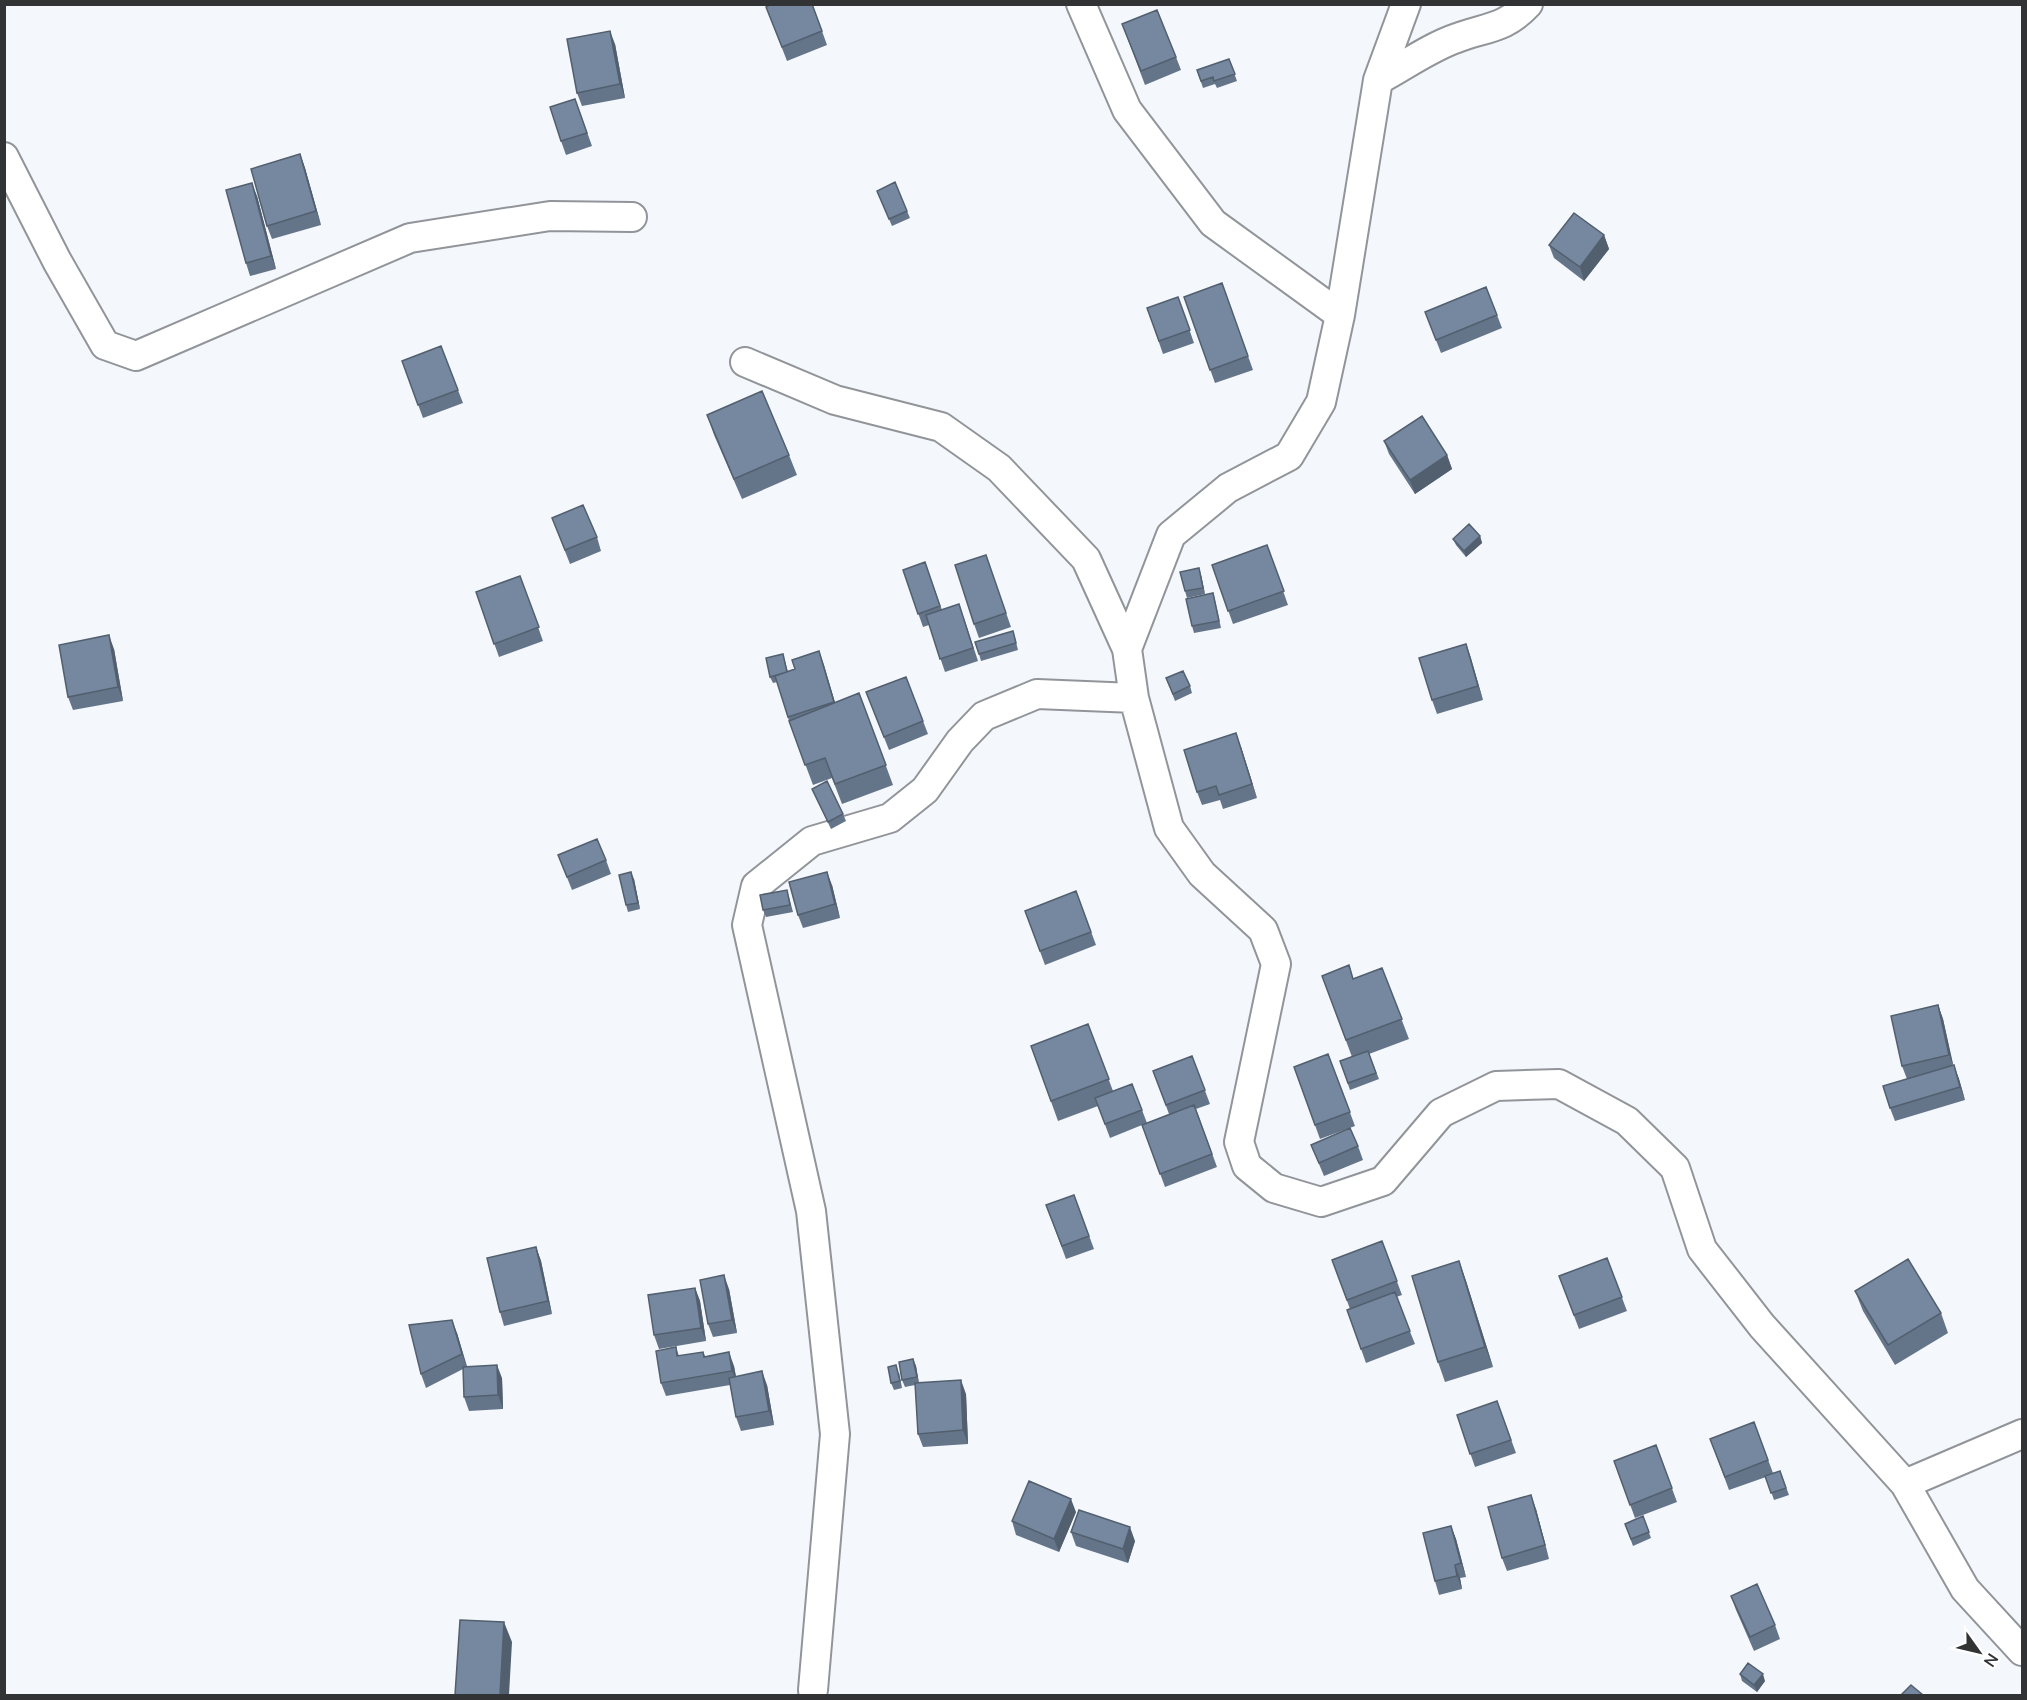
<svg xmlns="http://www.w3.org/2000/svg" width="2027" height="1700" viewBox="0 0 2027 1700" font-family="Mulish,sans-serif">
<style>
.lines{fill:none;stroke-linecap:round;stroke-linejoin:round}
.minor-casing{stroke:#919599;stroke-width:32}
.minor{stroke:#fff;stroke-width:28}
.wall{fill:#657589}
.shaded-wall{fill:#525f6f}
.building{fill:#75889f;stroke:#525f6f;stroke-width:1.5}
</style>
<rect width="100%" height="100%" fill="#f4f8fd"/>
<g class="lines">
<defs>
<path id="minor" d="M1081,4L1127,110L1213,223L1340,315
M1378,80C1403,67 1430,47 1457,38C1486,27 1505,29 1528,4
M4,157L57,261L105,345L136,356L410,238L550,216L632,217
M745,362L835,400L941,427L999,468L1086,559L1127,649L1134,698L1169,828L1202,874L1263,930L1276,964L1239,1142L1247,1166L1274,1188L1321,1202L1383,1181L1441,1113L1496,1086L1559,1084L1627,1121L1675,1168L1702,1249L1762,1326L1905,1484L1965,1589L2022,1651
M1127,649L1171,535L1228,488L1289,456L1321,402L1340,315L1378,80L1406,4
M1905,1484L2022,1434
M813,1690L835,1434L811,1211L747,925L756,886L812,841L890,818L925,790L960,741L984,716L1037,694L1134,698"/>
</defs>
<use href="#minor" class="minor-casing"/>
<use href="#minor" class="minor"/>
</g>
<path class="wall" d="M766,7L822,31L827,45L787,61Z
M1122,24L1176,57L1181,70L1145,85Z
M615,44L625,98L582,106L577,93Z
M1229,59L1237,81L1217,88L1215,84L1203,88L1197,70Z
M580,112L592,146L566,155L561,141Z
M300,154L305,168L321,225L272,239L267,226Z
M877,191L907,211L910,218L892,226Z
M257,196L276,269L250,276L246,263Z
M1604,235L1609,249L1584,281L1554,258L1549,245Z
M1222,283L1253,370L1215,383L1184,297Z
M1178,297L1194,343L1163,354L1147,308Z
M1425,312L1497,315L1502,328L1441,353Z
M441,346L463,403L423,418L402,361Z
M707,415L789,455L797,475L742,499L714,435Z
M1384,441L1447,455L1452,469L1415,494L1389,454Z
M552,518L597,537L601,551L570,564Z
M1480,536L1482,543L1466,557L1456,545L1453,539Z
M1267,545L1288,605L1233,624L1212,565Z
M986,555L1011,627L979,638L974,624Z
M925,562L942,610L964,618L978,661L945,672L929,625L923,627L903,570Z
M1201,575L1205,594L1187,598L1185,591Z
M520,576L543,641L499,657L476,592Z
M1213,593L1215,600L1221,628L1194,633L1192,626Z
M1015,638L1018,650L981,661L979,654Z
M1466,644L1483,700L1437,714L1432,700Z
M114,649L123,701L73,710L68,697Z
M819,651L835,703L859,693L893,785L842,804L832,778L813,785L789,721L777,682L773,683L770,677L783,654L788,672L795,669Z
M906,677L928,734L889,750L866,692Z
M1166,678L1190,686L1192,693L1175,701Z
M1241,747L1257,798L1223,809L1220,800L1202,805L1197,792Z
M812,789L843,814L846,821L831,829Z
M558,855L606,860L611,874L572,890Z
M634,879L640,909L628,912L626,905Z
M832,885L840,918L803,928L798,915Z
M1076,891L1096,945L1045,965L1025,911Z
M789,897L793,912L766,917L763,910Z
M1382,968L1409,1039L1369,1054L1379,1079L1350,1090L1340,1061L1352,1057L1322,976L1353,979Z
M1938,1005L1943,1019L1953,1066L1959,1079L1965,1100L1895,1121L1890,1108L1907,1079L1902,1066Z
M1088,1024L1113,1091L1132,1084L1147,1123L1169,1114L1153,1071L1192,1056L1210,1104L1196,1109L1217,1167L1165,1187L1142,1125L1110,1138L1098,1106L1058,1121L1031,1046Z
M1328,1054L1355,1126L1320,1139L1294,1067Z
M1311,1145L1358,1146L1363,1160L1324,1176Z
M1074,1195L1094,1249L1066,1259L1046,1205Z
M1382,1241L1402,1295L1396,1297L1415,1344L1366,1363L1347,1310L1350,1309L1332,1260Z
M536,1247L541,1261L552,1314L504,1326L500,1312Z
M1607,1258L1627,1311L1579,1329L1559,1276Z
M1459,1261L1466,1281L1493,1367L1445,1382L1438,1362Z
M695,1288L700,1301L706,1341L659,1349L654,1335Z
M729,1289L737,1333L713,1337L708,1324Z
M1855,1291L1941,1313L1948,1333L1895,1365L1863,1311Z
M457,1333L467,1366L502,1378L503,1409L469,1411L464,1397L463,1369L426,1388L421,1374Z
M676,1347L679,1356L703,1352L705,1356L734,1366L736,1376L767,1385L774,1425L741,1431L736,1417L730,1385L666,1396L661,1383Z
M913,1359L916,1366L919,1383L966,1394L968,1444L923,1447L918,1434L915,1385L905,1387L902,1380Z
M899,1372L902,1388L894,1390L891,1383Z
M1497,1401L1516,1453L1475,1467L1457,1415Z
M1754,1422L1773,1473L1780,1471L1789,1495L1774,1500L1766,1477L1729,1490L1710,1439Z
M1656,1445L1677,1502L1635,1518L1614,1461Z
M1536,1509L1549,1559L1507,1571L1502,1558Z
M1076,1512L1059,1552L1016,1535L1012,1521Z
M1643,1516L1651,1538L1633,1546L1625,1524Z
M1451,1526L1456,1539L1466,1577L1460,1578L1462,1589L1439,1595L1435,1581Z
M1071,1532L1135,1541L1128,1563L1076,1546Z
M1731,1596L1775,1625L1780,1639L1754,1651L1736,1610Z
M1740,1674L1765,1681L1757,1692L1742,1681Z"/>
<path class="shaded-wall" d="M610,31L615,44L625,98L620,84Z
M300,154L305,168L321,225L316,211Z
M252,183L257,196L276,269L271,256Z
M1604,235L1609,249L1584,281L1580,267Z
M1447,455L1452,469L1415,494L1410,480Z
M1480,536L1482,543L1466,557L1464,551Z
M1199,568L1201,575L1205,594L1203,588Z
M109,635L114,649L123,701L118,687Z
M1466,644L1471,658L1483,700L1478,686Z
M819,651L824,665L839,716L834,702Z
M1236,733L1241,747L1257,798L1252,784Z
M631,872L634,879L640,909L638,903Z
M827,872L832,885L840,918L835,904Z
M1938,1005L1943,1019L1954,1068L1949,1055Z
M1954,1065L1959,1079L1965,1100L1960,1087Z
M536,1247L541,1261L552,1314L548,1301Z
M1459,1261L1466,1281L1493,1367L1485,1347Z
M724,1275L729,1289L737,1333L732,1320Z
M695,1288L700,1301L706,1341L701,1328Z
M452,1320L457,1333L467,1368L462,1354Z
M729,1352L734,1366L737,1384L732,1371Z
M913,1359L916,1366L919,1384L917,1377Z
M497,1365L502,1378L503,1409L498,1395Z
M762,1371L767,1385L774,1425L769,1411Z
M961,1380L966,1394L968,1444L963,1430Z
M1531,1495L1536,1509L1549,1559L1545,1545Z
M1071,1499L1076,1512L1059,1552L1054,1539Z
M1451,1526L1456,1539L1466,1577L1461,1563Z
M1130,1527L1135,1541L1128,1563L1123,1549Z
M1455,1565L1460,1578L1462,1589L1457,1576Z
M504,1622L512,1642L509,1695H500Z
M1763,1674L1765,1681L1757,1692L1754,1685Z"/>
<path class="building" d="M771,4H812L822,31L782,47L766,7Z
M1157,10L1176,57L1141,71L1122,24Z
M610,31L620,84L577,93L567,39Z
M1229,59L1235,74L1214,81L1213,77L1201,81L1197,70Z
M575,99L587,133L561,141L550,107Z
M300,154L316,211L267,226L251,169Z
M895,182L907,211L889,219L877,191Z
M252,183L271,256L246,263L226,190Z
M1574,213L1604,235L1580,267L1549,245Z
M1222,283L1248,356L1210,370L1184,297Z
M1486,287L1497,315L1436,340L1425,312Z
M1178,297L1190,330L1159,341L1147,308Z
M441,346L458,390L418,405L402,361Z
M762,391L789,455L734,479L707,415Z
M1422,416L1447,455L1410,480L1384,441Z
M583,505L597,537L565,550L552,518Z
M1469,524L1480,536L1464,551L1453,539Z
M1267,545L1284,591L1228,611L1212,565Z
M986,555L1006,613L974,624L955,565Z
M925,562L940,606L918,614L903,570Z
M1199,568L1203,588L1185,591L1180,572Z
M520,576L539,627L494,644L476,592Z
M1213,593L1219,621L1192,626L1186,599Z
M959,604L973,648L940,659L926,615Z
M1013,631L1016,643L979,654L975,642Z
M109,635L118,687L68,697L59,645Z
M1466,644L1478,686L1432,700L1419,658Z
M819,651L834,702L788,717L775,676L795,669L792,660Z
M783,654L787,672L770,677L766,658Z
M1183,671L1190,686L1173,694L1166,678Z
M906,677L923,721L884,737L866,692Z
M859,693L886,765L835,784L825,758L805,765L789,721Z
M1236,733L1252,784L1219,795L1216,786L1197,792L1184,750Z
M827,781L843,814L828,822L812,789Z
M597,839L606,860L567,877L558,855Z
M631,872L638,903L626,905L619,875Z
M827,872L835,904L798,915L789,882Z
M787,890L790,905L763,910L760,895Z
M1076,891L1091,932L1040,951L1025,911Z
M1349,965L1353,979L1382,968L1402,1019L1346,1040L1322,976Z
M1938,1005L1949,1055L1902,1066L1891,1016Z
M1088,1024L1109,1079L1051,1101L1031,1046Z
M1368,1051L1376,1073L1348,1083L1340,1061Z
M1328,1054L1350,1112L1315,1125L1294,1067Z
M1192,1056L1205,1090L1166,1105L1153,1071Z
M1954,1065L1960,1087L1890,1108L1883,1086Z
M1132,1084L1142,1110L1105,1124L1095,1098Z
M1194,1105L1212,1154L1160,1174L1142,1125Z
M1350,1128L1358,1146L1319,1163L1311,1145Z
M1074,1195L1089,1236L1062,1246L1046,1205Z
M1382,1241L1397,1281L1347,1300L1332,1260Z
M536,1247L548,1301L500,1312L487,1258Z
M1607,1258L1622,1297L1574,1315L1559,1276Z
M1908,1259L1941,1313L1888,1345L1855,1291Z
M1459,1261L1485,1347L1438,1362L1412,1276Z
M724,1275L732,1320L708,1324L700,1280Z
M695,1288L701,1328L654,1335L648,1295Z
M1395,1292L1410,1331L1361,1349L1347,1310Z
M452,1320L462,1354L421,1374L409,1325Z
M676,1347L677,1356L703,1352L704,1357L729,1352L732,1371L661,1383L656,1351Z
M913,1359L917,1377L902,1380L899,1362Z
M497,1365L498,1395L464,1397L463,1367Z
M896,1365L900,1381L891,1383L888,1367Z
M762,1371L769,1411L736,1417L729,1378Z
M961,1380L963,1430L918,1434L915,1383Z
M1497,1401L1511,1440L1470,1454L1457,1415Z
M1754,1422L1768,1460L1725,1477L1710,1439Z
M1656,1445L1672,1488L1630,1505L1614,1461Z
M1780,1471L1786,1488L1771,1493L1765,1476Z
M1029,1481L1071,1499L1054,1539L1012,1521Z
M1531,1495L1545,1545L1502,1558L1488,1507Z
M1079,1510L1130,1527L1123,1549L1071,1532Z
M1643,1516L1649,1532L1631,1539L1625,1524Z
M1451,1526L1461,1563L1455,1565L1457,1576L1435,1581L1423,1533Z
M1757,1584L1775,1625L1750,1637L1731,1596Z
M460,1620L504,1622L500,1695H455Z
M1748,1663L1763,1674L1754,1685L1740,1674Z
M1911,1685L1923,1695H1901Z"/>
<rect width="2027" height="1700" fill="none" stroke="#323335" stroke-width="12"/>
<g transform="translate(1979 1652) rotate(124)" stroke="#ffffff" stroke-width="4.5" paint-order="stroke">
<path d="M0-4.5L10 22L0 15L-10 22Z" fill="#323335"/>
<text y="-9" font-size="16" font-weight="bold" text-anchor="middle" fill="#323335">N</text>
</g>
</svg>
